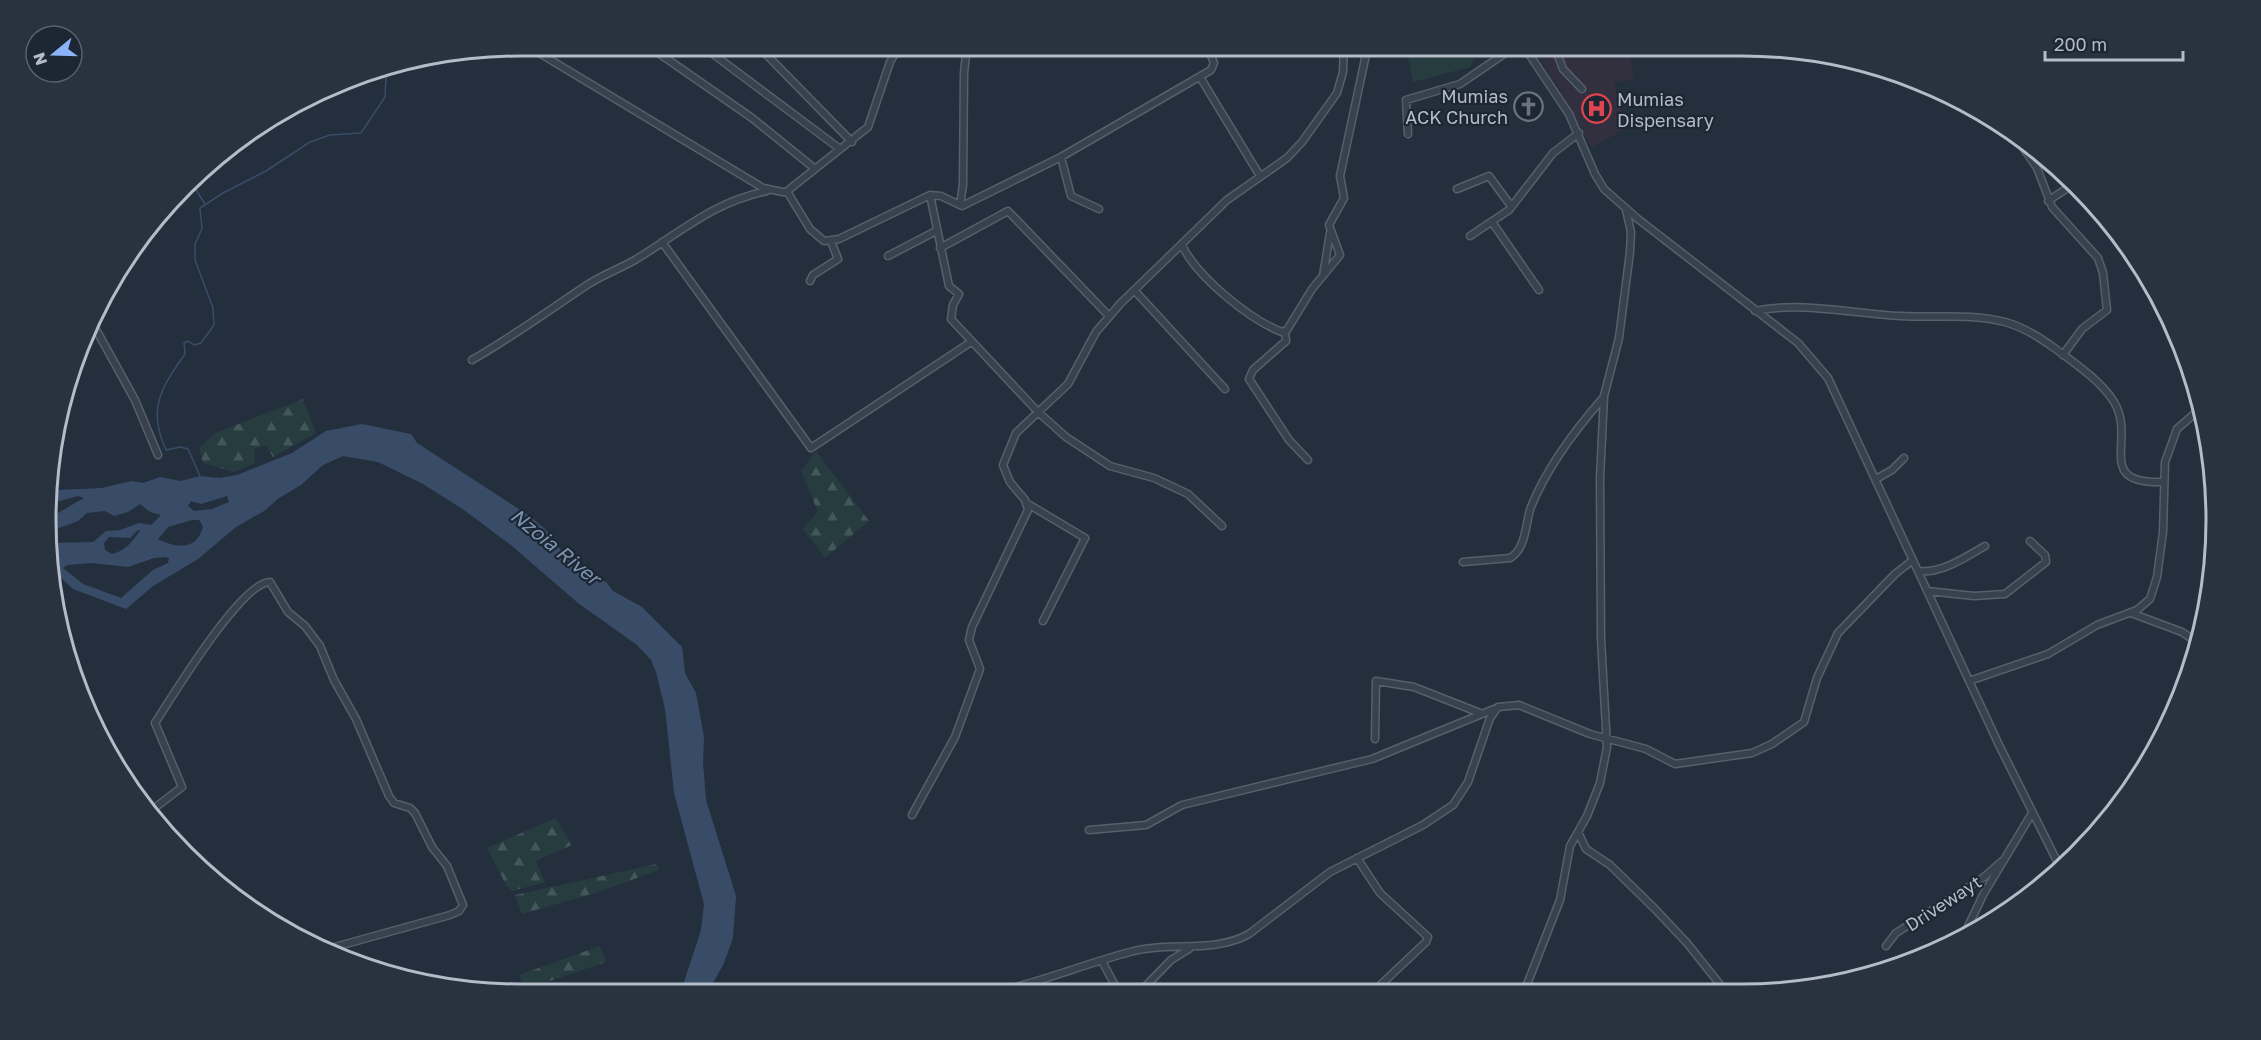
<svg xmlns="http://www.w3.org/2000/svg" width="2261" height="1040" viewBox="0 0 2261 1040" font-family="'Golos Text',sans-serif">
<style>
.medical{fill:#32303f}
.forest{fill:url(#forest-firs)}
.garden{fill:#263c3f}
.water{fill:#394c67;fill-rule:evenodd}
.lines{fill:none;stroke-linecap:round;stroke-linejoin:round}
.stream{stroke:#394c67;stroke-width:1.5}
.minor-casing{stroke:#565f6c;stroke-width:9}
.minor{stroke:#38414e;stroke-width:6}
.labels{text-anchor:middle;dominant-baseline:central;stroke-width:4.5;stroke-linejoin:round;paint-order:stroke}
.poi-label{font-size:18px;fill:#b4bcc9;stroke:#1d2633;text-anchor:end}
.street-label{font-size:18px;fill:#b4bcc9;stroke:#1d2633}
.water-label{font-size:20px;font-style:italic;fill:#7c92b1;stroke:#1d2633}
.rim{fill:none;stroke:#b4bcc9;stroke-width:3}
</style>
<defs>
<pattern id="forest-firs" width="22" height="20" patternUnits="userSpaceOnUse" patternTransform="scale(1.5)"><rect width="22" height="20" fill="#263c3f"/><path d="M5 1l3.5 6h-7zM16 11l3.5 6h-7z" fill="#435659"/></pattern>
</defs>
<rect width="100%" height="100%" fill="#242f3e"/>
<path class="medical" d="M1530,45H1629L1634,79L1614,83L1626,128L1592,148L1561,91Z"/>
<path class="forest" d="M303,399L316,433L273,457L266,445L254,449L255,463L234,472L203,463L199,448L215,433Z
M816,451L869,521L825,558L803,529L818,512L801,471Z
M556,818L572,845L536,861L545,882L512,891L506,885L487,848Z
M657,864L659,870L598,892L522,914L515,895Z
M600,946L606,962L526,989L519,975Z"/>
<path class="garden" d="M1405,45H1478L1471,67L1413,82Z"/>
<path class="water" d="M362,424L411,434L417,443L531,517L545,529L567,558L607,583L613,591L642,607L682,647L685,673L696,693L704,737L703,763L706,800L736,896L733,938L724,963L707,994H680L701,930L704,904L674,793L665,709L656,672L651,660L637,645L578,603L512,546L464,510L423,484L378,462L343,456L323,465L301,485L279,498L264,511L236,527L198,559L153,586L126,609L73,589L60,577L49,572L50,543L93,542L106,531L120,530L139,523L151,525L161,515L150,512L140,504L128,512L114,516L105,511L87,513L78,521L51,531V517L84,498L78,496L52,503V493L57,490L102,488L131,481L143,483L160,477L181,481L200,476L220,478L237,475L292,453L326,431ZM227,496L229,502L212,509L194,511L188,506L191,501L201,504ZM192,520H199L203,526C198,550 177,549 158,539L168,527ZM138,530L140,531C132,541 126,551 112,554L105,550L104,543L109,537L130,538ZM165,557L169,558L168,563L153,570L121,598L83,584L63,568L67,565L91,563L128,567L154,558Z"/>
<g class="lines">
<path class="stream" d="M191,182L205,204
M200,476L188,449L180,447L166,450C147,409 161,388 185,354L184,343L188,341L194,345L201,343L214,325L213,308L195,260V244L202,229L200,208L223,193L266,171L310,142L330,135L361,133L385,97L386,77L392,66"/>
<defs>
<path id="minor" d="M526,45L763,188L788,193L810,229L824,241L839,239L930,195L941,196L962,206L1061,157L1211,70L1214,63L1207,45
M647,45L752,118L814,168
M701,45L840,149
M757,45L852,142
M1523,45L1569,114L1595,174L1604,189L1638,219L1798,343L1828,378L1999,745L2060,867
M1554,45L1563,69L1582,89
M1200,77L1260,176
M2011,130L2037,168L2052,207L2098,258L2103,273L2107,310L2082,329L2063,355
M1408,134L1406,100L1460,84L1517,45
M1061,157L1071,196L1099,209
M1457,189L1489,176L1511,206
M786,192L868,127L890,62L900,45
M930,195L949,286L959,294L953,305L951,319L1038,412L1066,437L1110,466L1154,478L1188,494L1222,526
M2048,201L2075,183
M960,205L963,185L964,73L967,45
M1492,222L1539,290
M1470,236L1509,210L1553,153L1579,133
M662,242L811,448L971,342
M1182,245C1196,276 1250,320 1282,332L1287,330L1312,289L1340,255L1329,225L1344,198L1340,176L1368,45
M940,248L1008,211L1109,316
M888,256L936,231
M1323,276L1330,233
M810,281L813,275L838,259L831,241
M1135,291L1225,389
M1755,311C1802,301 1854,314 1901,316C1935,318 1972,313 2005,322C2024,327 2041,338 2057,350C2076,364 2102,382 2114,402C2137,440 2093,484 2163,482
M93,324L135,400L158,455
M1285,331L1286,341L1253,370L1249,379L1289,440L1308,460
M472,360C512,337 548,311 587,285C602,275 619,269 635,260C681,232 713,202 767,191
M1876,479L1892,470L1904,458
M1028,504L1085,538L1043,621
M1463,562L1510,558C1527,548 1525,523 1531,507C1547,467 1575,430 1603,398
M1918,571C1941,574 1966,557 1985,546
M1927,591L1974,596L2005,594L2046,562L2045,555L2030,541
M2131,613L2182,632L2198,643
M1969,681L2048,654L2097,625L2137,610L2150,599L2157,577L2163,532L2165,462L2177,429L2201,408
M1375,739L1376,681L1414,687L1480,713
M152,810L182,787L155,723C172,697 241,582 270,582L288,612L305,626L320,646L334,680L356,719L389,796L394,803L410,808L415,813L432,847L447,866L463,905L459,911L450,915L324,950
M912,815L955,737L980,669L969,640L972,627L1028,510L1025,500L1010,482L1003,465L1016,433L1068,384L1096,332L1120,304L1227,200L1287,158L1302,142L1337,93L1343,72L1344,45
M1089,830L1146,825L1182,805L1372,759L1494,709
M1578,832L1586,849L1610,865L1654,908L1687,943L1722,987
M1357,858L1380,893L1428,937L1426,942L1373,992
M1964,935L1983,895L2032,813
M1886,946L1896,933L1984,877L2001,862
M1102,961L1119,993
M1524,992L1560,900L1570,846L1587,816L1600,783L1607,747L1601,639L1600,478L1604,396L1619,338L1630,252L1631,232L1626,210
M992,993C1039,983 1084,964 1130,952C1168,941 1213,954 1249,934L1330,872L1423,825L1453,805L1468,782L1490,718L1498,707L1519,705L1590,734L1646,749L1675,764L1752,753L1772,744L1804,722L1817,678L1838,633L1895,574L1913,560
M1139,993L1171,960L1189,949"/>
</defs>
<use href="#minor" class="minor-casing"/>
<use href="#minor" class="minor"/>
</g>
<defs>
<symbol id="church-ring" viewBox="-11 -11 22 22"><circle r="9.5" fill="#1d2633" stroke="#6b7280" stroke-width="1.5"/><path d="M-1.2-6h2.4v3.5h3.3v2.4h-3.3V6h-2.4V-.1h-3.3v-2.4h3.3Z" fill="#6b7280"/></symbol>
<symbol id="hospital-ring" viewBox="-11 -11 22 22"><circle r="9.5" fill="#1d2633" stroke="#e0444e" stroke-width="1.5"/><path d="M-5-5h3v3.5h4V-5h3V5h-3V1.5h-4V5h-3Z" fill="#e0444e"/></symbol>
</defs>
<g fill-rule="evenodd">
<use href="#church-ring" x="1512" y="90" width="33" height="33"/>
<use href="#hospital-ring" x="1580" y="92" width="33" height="33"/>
</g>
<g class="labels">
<g class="poi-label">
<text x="1508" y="96">Mumias<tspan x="1508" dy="21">ACK Church</tspan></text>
<text x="1617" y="99" text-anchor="start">Mumias<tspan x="1617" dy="21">Dispensary</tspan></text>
</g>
<g class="street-label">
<text transform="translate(1943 903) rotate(-33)">Drivewayt</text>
</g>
<g class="water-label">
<text transform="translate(556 546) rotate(39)">Nzoia River</text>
</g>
</g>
<path d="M0 0H2261V1040H0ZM520 56H1742A464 464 0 0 1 2206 520V520A464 464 0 0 1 1742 984H520A464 464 0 0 1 56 520V520A464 464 0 0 1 520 56Z" fill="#29323f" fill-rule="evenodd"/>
<path class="rim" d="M520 56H1742A464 464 0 0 1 2206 520V520A464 464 0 0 1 1742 984H520A464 464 0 0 1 56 520V520A464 464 0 0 1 520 56Z"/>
<g transform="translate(54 54) rotate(251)"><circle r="28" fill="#1d2633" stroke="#59626f" stroke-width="1.5"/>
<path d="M0-4.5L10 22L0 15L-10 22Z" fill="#8ab4f8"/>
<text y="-9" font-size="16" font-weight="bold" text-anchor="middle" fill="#b4bcc9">N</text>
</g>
<path d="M2045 51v9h138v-9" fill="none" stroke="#b4bcc9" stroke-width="3"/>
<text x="2054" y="51" font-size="18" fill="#b4bcc9" stroke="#1d2633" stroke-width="4.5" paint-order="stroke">200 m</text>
</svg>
